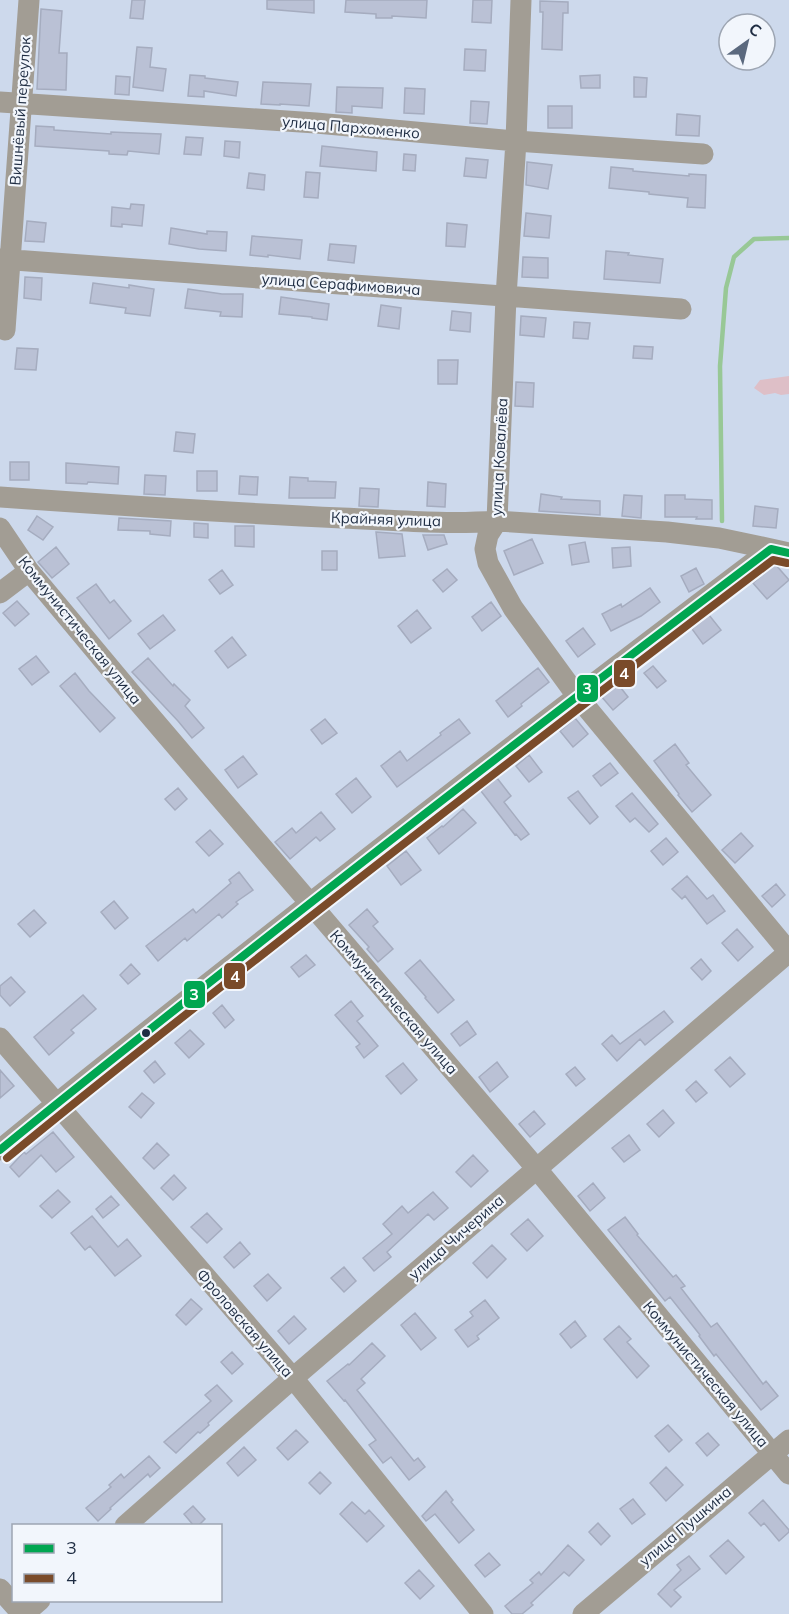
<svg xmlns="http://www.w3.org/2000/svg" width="789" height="1614" viewBox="0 0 789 1614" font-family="Mulish,sans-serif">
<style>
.green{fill:#debfc7}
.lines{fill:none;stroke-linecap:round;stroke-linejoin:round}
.stream{stroke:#98c896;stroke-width:4.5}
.building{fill:#bac1d5;stroke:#a5acbf;stroke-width:1.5}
.minor{stroke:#a29d94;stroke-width:21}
.bus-1-casing{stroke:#f2f6fc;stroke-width:12}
.bus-2-casing{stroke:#f2f6fc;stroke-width:12}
.bus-1{stroke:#00a651;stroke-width:8}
.bus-2{stroke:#7a4b2a;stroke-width:8}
.bus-dot{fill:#1e2c42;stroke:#f2f6fc;stroke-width:2}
.labels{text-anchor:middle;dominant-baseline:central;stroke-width:4.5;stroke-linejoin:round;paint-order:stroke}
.street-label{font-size:15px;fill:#1e2c42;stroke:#f2f6fc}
.line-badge{stroke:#f2f6fc;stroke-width:2}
.badge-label{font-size:16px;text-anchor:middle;font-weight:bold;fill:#fff}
</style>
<rect width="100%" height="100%" fill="#cdd9ec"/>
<path class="green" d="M789,376V394L781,395L775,393L764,395L754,388L760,380Z"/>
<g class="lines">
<path class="stream" d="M722,521L720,366L726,288L734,257L754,239L789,238"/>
</g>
<path class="building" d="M132,0H145L143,19L130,18Z
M267,0H314V13L267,9Z
M346,0H427L426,18L392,16V18H376V14L345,12Z
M473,0H492L491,23L472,22Z
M540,1L568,2V13H563L562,50L542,49L543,12H540Z
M41,9L62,11L59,53H67L66,90L37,89Z
M137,47L152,48L150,67L166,69L163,91L133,87Z
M465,49L486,50L485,71L464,70Z
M190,75L205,76V78L238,82L236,96L204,91V97L188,96Z
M600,75V88H581L580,76Z
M116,76L130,77L129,95L115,94Z
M634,77L647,78L646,97H634Z
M263,82L311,84L309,106L280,104V105L261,104Z
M337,87L383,88L382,108L352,106V113L336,112Z
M405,88L425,89L424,114L404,113Z
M471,101L489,102L487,124L470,123Z
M548,106H572V128H548Z
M677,114L700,116L699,136L676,135Z
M36,126L54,127V130L111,134V132L161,134L159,154L128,151L127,155L109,154V151L35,146Z
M186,137L203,138L201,155L184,154Z
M225,141L240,142L239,158L224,156Z
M322,146L377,152L376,171L320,166Z
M404,154L416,155L415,171L403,170Z
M466,158L488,160L486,178L464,176Z
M527,162L552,165L548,189L526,185Z
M611,167L633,169V171L689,176V174L706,175L705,208L687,207L688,198L649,194V192L609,188Z
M306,172L320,173L318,198L304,197Z
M249,173L265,175L264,190L247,188Z
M131,204L144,205L142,226L122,224V227L111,226L112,207L130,209Z
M526,213L551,216L549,238L524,236Z
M27,221L46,223L44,242L25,241Z
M447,223L467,225L465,247L446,246Z
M171,228L207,234V231L227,232L226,251L199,249L169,244Z
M252,236L302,240L300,259L268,255V257L250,255Z
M330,244L356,246L354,263L328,260Z
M606,251L629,253L628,255L663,259L660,283L604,279Z
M523,257L548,258V278L522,277Z
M25,277L42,278L41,300L24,298Z
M93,283L129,288V285L154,289L150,316L125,313L126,308L90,303Z
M188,289L222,294H243L242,317L220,316L221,312L185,308Z
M281,297L329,304L327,320L312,318V317L279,314Z
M381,305L401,308L399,329L378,326Z
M452,311L471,313L470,332L450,330Z
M521,316L546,318L544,337L520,335Z
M574,322L590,323L588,339L573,338Z
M634,346L653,347L652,359L633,358Z
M17,348L38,349L36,370L15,369Z
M438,360H458L457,384H438Z
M516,382L534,383L533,407L515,406Z
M176,432L195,434L193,453L174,451Z
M10,462H29V480H10Z
M66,463L119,467L118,484L88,482L87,484L66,483Z
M197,471H217V491H197Z
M145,475L166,476L165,495L144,494Z
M240,476L258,477L257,495L239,494Z
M290,477L308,478V481L336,482L335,498H289Z
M428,482L446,484L445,507L427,506Z
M360,488L379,489L378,507L359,506Z
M541,494L562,497L561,499L600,501V515L539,511Z
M624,495L642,496L641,518L622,516Z
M665,495H685V499L712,500V519H696L697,517H665Z
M755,506L778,509L776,528L753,526Z
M37,516L53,527L43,540L28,530Z
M119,518L171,521L170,536L150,534V531L118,530Z
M194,523L208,524V538L194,537Z
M235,526H254V547L235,546Z
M376,532L402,534L405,556L379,558Z
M423,535H444L447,544L428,550Z
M532,539L543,563L514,575L504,551Z
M585,542L589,562L572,565L569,545Z
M56,547L69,564L52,578L38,562Z
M630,547L631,566L613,568L612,548Z
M322,551H337V570H322Z
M775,564L789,580L767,599L753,583Z
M696,568L704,584L689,592L681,576Z
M447,569L457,580L443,592L433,580Z
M222,570L233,585L220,594L209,580Z
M96,584L110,603L114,600L131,621L109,639L77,598Z
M650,588L660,602L641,616L611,631L602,614L621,604L622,607Z
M17,601L29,614L15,626L3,613Z
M491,602L501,616L482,631L472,617Z
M417,610L431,628L411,643L398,626Z
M163,615L175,630L150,649L138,634Z
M709,615L721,630L703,644L692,629Z
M583,628L595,644L578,657L566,641Z
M232,637L246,655L228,668L215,651Z
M36,656L49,672L32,685L19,669Z
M148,658L173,686L174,684L190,700L185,706L204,728L192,738L178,721L132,672Z
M653,666L666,681L657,688L644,673Z
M538,668L549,682L521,704L522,706L508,717L496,701Z
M75,673L89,691L115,718L100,732L60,686Z
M617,683L628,697L613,710L601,696Z
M575,718L588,734L573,747L560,731Z
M325,719L337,733L322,744L311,730Z
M459,719L470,733L397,787L381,766L400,751L407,761L441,735L440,733Z
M675,744L689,763L686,765L711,795L692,812L678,795L679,794L654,761Z
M529,755L542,772L529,782L516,766Z
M243,756L257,774L238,788L225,770Z
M610,763L618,773L601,786L593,776Z
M356,778L371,797L352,813L336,794Z
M497,778L511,796L504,802L529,834L521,840L516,834L515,835L481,791Z
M178,788L187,799L175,810L165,799Z
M578,791L598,817L590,824L568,798Z
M632,793L658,824L649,832L635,818L630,822L616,806Z
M463,809L476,823L439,854L427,838L442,826L443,827Z
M321,812L335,829L320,841L316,837L290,859L275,842L292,828L296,833Z
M210,830L223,844L209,856L196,842Z
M741,833L753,846L735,863L722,850Z
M666,838L678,852L663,865L651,851Z
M406,851L421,870L401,885L387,866Z
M239,872L253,890L236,902L238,904L222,918L219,914L187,941L185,938L158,961L146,946L193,909L196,913L231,883L229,880Z
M687,876L707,899L713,895L725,911L707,924L685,896L682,899L672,889Z
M776,884L785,895L772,907L762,896Z
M114,901L128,918L115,929L101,912Z
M367,909L378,922L373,926L393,949L378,962L367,949L369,947L349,925Z
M34,910L46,923L30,937L18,924Z
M737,929L753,947L738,961L722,943Z
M306,955L315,965L299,977L291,967Z
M701,959L711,971L702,980L691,968Z
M420,960L454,1000L438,1013L425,998L426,997L405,973Z
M131,964L140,974L128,984L120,975Z
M11,977L25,992L10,1006L0,995V986Z
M83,995L96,1009L71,1030L74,1033L49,1055L34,1037Z
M351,1001L363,1016L357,1021L378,1046L364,1058L356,1047L360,1044L335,1015Z
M222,1005L234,1020L225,1028L213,1013Z
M664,1011L673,1022L645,1045L640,1039L617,1061L602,1044L612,1035L620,1044Z
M467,1021L476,1034L460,1046L451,1034Z
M190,1030L204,1044L189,1058L175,1043Z
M730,1057L745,1074L730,1087L715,1070Z
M155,1061L165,1074L154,1083L144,1071Z
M497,1062L508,1077L490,1092L479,1077Z
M403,1063L417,1080L401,1094L386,1076Z
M575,1067L585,1079L576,1086L566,1074Z
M0,1070L14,1086L0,1098Z
M696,1081L707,1093L696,1102L686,1090Z
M142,1093L154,1103L141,1118L129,1107Z
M663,1110L674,1123L659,1137L647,1124Z
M534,1111L545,1124L530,1137L519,1124Z
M53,1132L74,1157L56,1172L41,1155L19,1177L10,1167L24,1152L26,1154Z
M629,1135L640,1150L624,1162L612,1148Z
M157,1143L169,1155L154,1169L143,1158Z
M473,1155L488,1171L471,1187L456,1172Z
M174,1175L186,1188L173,1200L161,1188Z
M593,1183L605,1198L590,1211L578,1196Z
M58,1190L70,1202L52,1218L40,1206Z
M433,1192L448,1208L434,1220L428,1214L387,1252L391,1257L374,1271L363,1258L392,1234L383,1224L402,1206L408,1213Z
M111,1196L119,1205L103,1218L96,1209Z
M207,1213L222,1229L207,1243L191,1227Z
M92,1216L118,1247L127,1239L141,1256L115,1276L90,1246L85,1250L71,1233Z
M625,1217L638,1234L637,1235L673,1277L676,1275L685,1286L681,1288L711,1327L717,1323L763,1384L766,1381L778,1396L761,1410L716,1354L714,1356L699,1336L700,1335L670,1297L665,1301L608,1230Z
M528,1219L543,1236L527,1251L511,1234Z
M240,1242L250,1254L234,1268L224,1257Z
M492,1245L506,1259L487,1278L473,1263Z
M344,1267L356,1281L344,1292L331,1278Z
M268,1274L281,1288L267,1301L254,1286Z
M191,1299L202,1309L186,1325L176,1315Z
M485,1300L499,1318L477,1336L479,1339L468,1347L455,1330L473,1316L470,1312Z
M415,1313L436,1338L421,1350L401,1325Z
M294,1316L306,1329L289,1344L278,1331Z
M575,1321L586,1336L571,1348L560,1334Z
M619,1326L631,1339L627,1342L649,1366L637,1378L604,1339Z
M372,1343L385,1356L361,1379L365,1383L357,1390L414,1461L418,1458L425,1467L409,1480L391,1457L383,1463L369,1445L376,1440L345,1400L344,1401L327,1381L348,1364L349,1365Z
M232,1352L243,1364L232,1374L221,1362Z
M217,1385L232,1401L208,1423L209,1425L200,1433L198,1432L176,1453L164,1442L211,1401L205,1395Z
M668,1425L682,1440L669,1452L655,1436Z
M296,1430L308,1442L288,1460L277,1448Z
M708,1433L719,1445L707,1456L696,1443Z
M244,1447L256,1460L238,1476L227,1463Z
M149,1456L160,1468L150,1477L148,1474L110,1508L111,1509L98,1521L86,1508L111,1487L109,1485L121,1474L124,1478Z
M666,1467L683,1485L666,1501L650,1483Z
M320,1472L331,1483L320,1494L309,1483Z
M446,1491L453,1500L451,1502L474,1530L459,1543L435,1514L426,1521L422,1516Z
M633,1499L645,1514L632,1524L620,1509Z
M763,1500L789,1530V1532L779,1541L764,1523L761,1526L749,1513Z
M352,1502L365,1514L369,1510L384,1526L367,1542L340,1514Z
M193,1506L205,1519L198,1526H194L184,1514Z
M598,1523L610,1536L601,1545L589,1532Z
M728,1540L744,1557L726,1574L710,1556Z
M568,1545L584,1560L569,1576L564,1572L531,1603L533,1605L522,1614H512L505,1606L533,1583L530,1580L539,1572L541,1575Z
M489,1553L500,1565L485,1577L475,1565Z
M689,1556L700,1569L674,1590L681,1597L671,1607L658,1594L681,1570L677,1565Z
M419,1570L434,1586L420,1599L405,1583Z"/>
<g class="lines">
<path class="minor" d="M521,0L516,141L506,297L497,521L488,535L485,549L488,563L513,608L577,696L789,952
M0,102L316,123L516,141L703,154
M0,259L681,309
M5,330L29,0
M0,497C114,505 228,513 342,518C393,520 445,525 497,521L667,532L719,538L771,549
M0,528L29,571L140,704L536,1168L789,1474
M0,593L29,571
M0,1038L293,1378L483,1614
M0,1150C78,1085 158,1023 238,960C414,821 592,684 771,549L789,553
M125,1526L293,1378L789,952
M0,1589L22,1614
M24,1614L40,1600
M583,1614L789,1440"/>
<defs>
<path id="bus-1" d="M0,1150C85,1080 171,1013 257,945C427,811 599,679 771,549L789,553"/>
<path id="bus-2" d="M7,1158C91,1089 177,1021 263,954C432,821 602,690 773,560L787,563"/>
</defs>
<use href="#bus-1" class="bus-1-casing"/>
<use href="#bus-2" class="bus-2-casing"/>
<use href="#bus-1" class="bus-1"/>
<use href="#bus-2" class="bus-2"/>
</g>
<circle class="bus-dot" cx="146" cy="1033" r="5"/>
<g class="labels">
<g class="street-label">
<text transform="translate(20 111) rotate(-86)">Вишнёвый переулок</text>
<text transform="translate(351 127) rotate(5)">улица Пархоменко</text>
<text transform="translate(341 284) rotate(4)">улица Серафимовича</text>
<text transform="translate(499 457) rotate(-87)">улица Ковалёва</text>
<text transform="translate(386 519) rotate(2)">Крайняя улица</text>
<text transform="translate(80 630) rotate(51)">Коммунистическая улица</text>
<text transform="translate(394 1002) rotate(49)">Коммунистическая улица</text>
<text transform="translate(456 1237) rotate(-41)">улица Чичерина</text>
<text transform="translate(245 1323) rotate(49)">Фроловская улица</text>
<text transform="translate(706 1374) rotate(50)">Коммунистическая улица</text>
<text transform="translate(685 1526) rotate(-40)">улица Пушкина</text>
</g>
</g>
<g class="line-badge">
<rect x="613" y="659" width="23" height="29" rx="6" fill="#7a4b2a"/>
<rect x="576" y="674" width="23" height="29" rx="6" fill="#00a651"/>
<rect x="223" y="962" width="23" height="28" rx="6" fill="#7a4b2a"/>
<rect x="183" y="980" width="23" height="29" rx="6" fill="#00a651"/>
</g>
<g class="badge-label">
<text x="624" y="679">4</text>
<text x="587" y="694">3</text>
<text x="235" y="982">4</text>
<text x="194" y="1000">3</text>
</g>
<rect x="12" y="1524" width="210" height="78" fill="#f2f6fc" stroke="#9da5b2" stroke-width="1.5"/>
<rect x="24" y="1544" width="30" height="9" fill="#00a651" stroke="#9da5b2" stroke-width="1.5"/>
<text x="66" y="1554" font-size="18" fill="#1e2c42">3</text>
<rect x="24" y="1574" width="30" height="9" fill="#7a4b2a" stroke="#9da5b2" stroke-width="1.5"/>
<text x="66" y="1584" font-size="18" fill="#1e2c42">4</text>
<g transform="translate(747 42) rotate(34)"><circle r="28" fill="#f2f6fc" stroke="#9da5b2" stroke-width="1.5"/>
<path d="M0-4.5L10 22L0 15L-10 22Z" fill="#5b697e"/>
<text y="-9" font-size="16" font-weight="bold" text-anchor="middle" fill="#1e2c42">С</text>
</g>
</svg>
